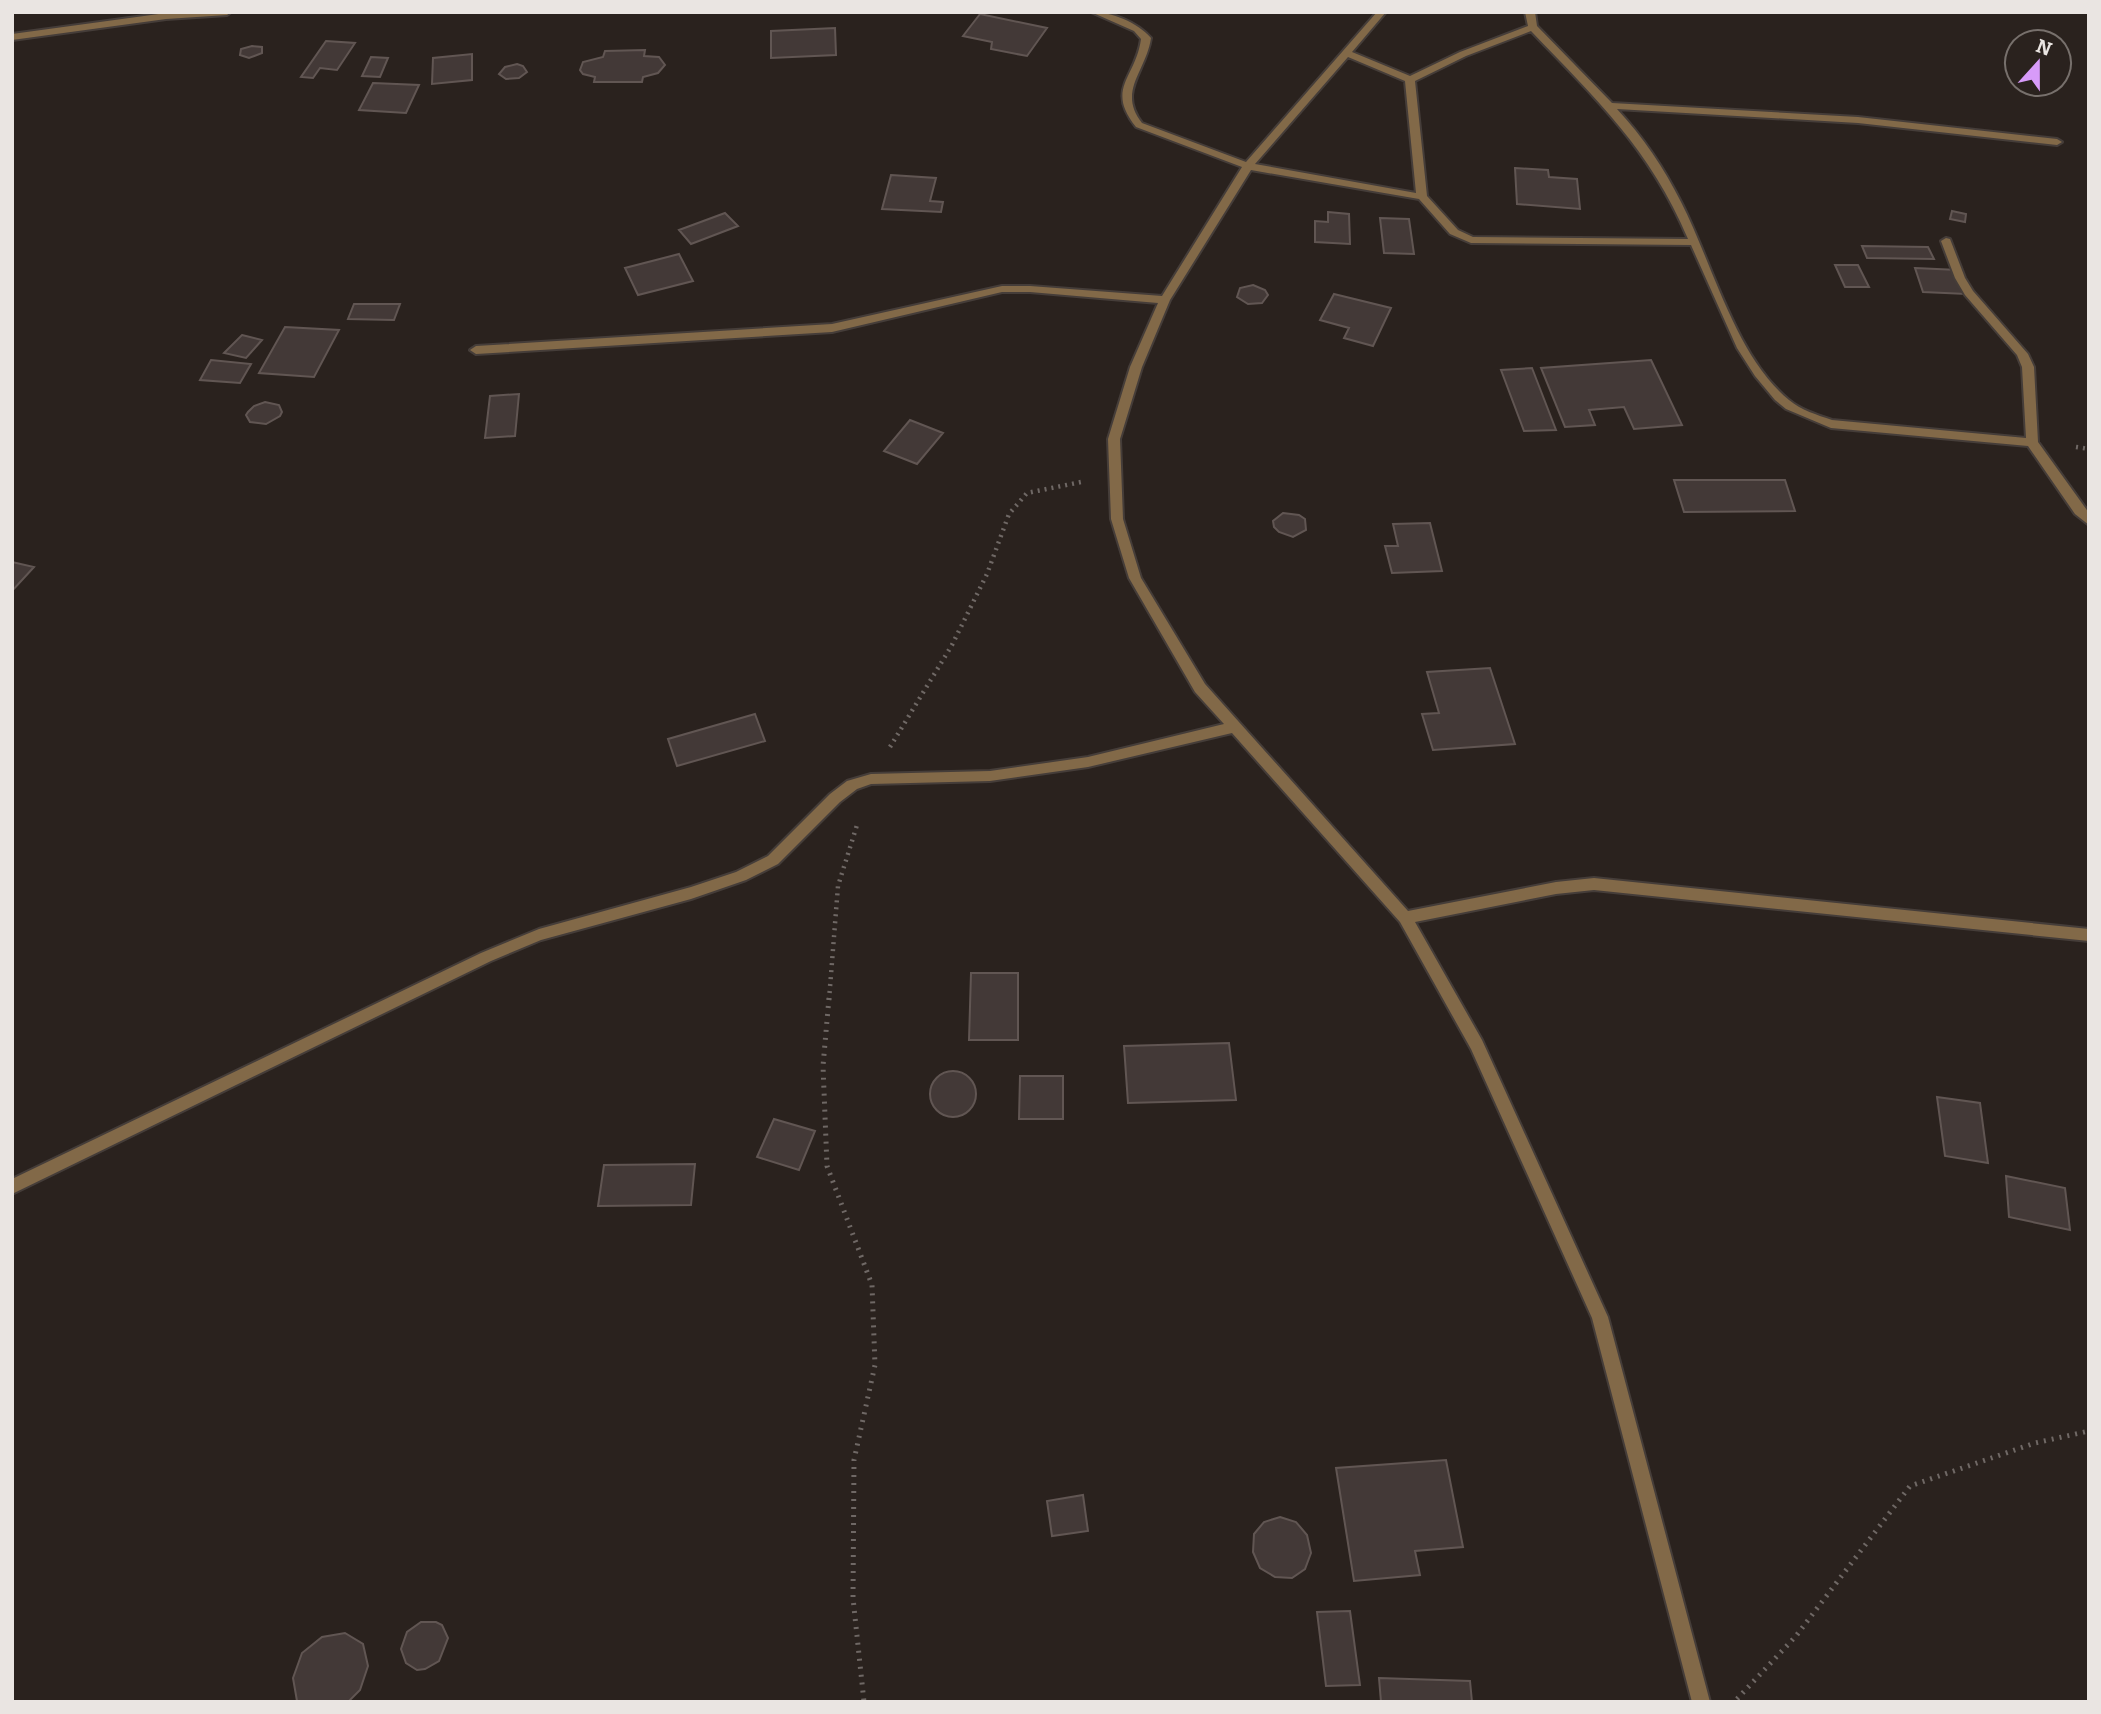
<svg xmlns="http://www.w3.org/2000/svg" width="2101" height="1714" viewBox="0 0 2101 1714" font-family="Bitter,serif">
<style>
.building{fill:#433937;stroke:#615653;stroke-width:2}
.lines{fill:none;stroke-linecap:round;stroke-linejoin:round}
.minor-casing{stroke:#453d39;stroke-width:4}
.path-far1{stroke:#6f6865;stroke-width:4.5;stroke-dasharray:2 5;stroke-linecap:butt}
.path{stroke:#6f6865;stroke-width:5;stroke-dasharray:2 6;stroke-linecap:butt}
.minor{fill:#826948;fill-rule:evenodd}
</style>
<rect width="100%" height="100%" fill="#2a221e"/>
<path class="building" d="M980,14L1047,28L1027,56L991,49L992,42L963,36Z
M835,28L836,55L771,58V31Z
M326,41L355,43L337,70L320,68L313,78L301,77Z
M252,46L262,47V53L249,58L240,55L241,49Z
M645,50L644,56L659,57L665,65L658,73L643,77L642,82H594L595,77L583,74L580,70L583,62L603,57L605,51Z
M472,54V80L432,84L433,58Z
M371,57L388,58L380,77L362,76Z
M517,64L523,66L527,72L519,78L506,79L499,74L505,67Z
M373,83L419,85L406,113L359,110Z
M1515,168L1548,170L1549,177L1577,179L1580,209L1517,204Z
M891,175L936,178L930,201L943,202L941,212L882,209Z
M1952,211L1966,214L1965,222L1950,219Z
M1328,212L1349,214L1350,244L1315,242V221L1328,222Z
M725,213L738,226L691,244L679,230Z
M1380,218L1409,219L1414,254L1384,253Z
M1862,246L1928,247L1934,259L1867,258Z
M679,254L693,281L638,295L625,268Z
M1835,265H1858L1869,287H1845Z
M1915,268L1958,270L1966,294L1923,292Z
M1253,285L1265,290L1268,295L1262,303L1248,304L1237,297L1240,288Z
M1334,294L1391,308L1373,346L1344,338L1349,328L1320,320Z
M354,304H400L394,320L348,319Z
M285,327L339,330L314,377L259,373Z
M242,335L262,340L246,358L224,353Z
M211,360L251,364L240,383L200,380Z
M1651,360L1682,425L1634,429L1624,407L1589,410L1595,425L1565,427L1541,368Z
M1532,368L1556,430L1524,431L1501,370Z
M519,394L515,436L485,438L490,396Z
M265,402L279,405L282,412L280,416L266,424L250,422L246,415L248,412L254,406Z
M910,420L943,433L917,464L884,451Z
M1674,480H1785L1795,511L1684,512Z
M1283,513L1299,515L1305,519L1306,530L1293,537L1279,532L1274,527L1273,521Z
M1430,523L1442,571L1392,573L1385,546H1398L1393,524Z
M12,562L34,567L12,591Z
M1490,668L1515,744L1433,750L1422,714L1439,713L1427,672Z
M755,714L765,741L677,766L668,739Z
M971,973H1018V1040H969Z
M1229,1043L1236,1100L1128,1103L1124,1046Z
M930 1094a23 23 0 1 1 46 0a23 23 0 1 1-46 0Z
M1020,1076H1063V1119H1019Z
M1937,1097L1980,1103L1988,1163L1945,1156Z
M774,1119L815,1131L799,1170L757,1157Z
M695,1164L691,1205L598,1206L604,1165Z
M2006,1176L2065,1188L2070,1230L2009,1217Z
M1446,1460L1463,1547L1415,1551L1420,1575L1354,1581L1336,1468Z
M1083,1495L1088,1531L1052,1536L1047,1501Z
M1280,1517L1296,1522L1307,1535L1311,1553L1305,1569L1292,1578L1275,1577L1260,1568L1253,1552L1254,1534L1264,1522Z
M1350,1611L1360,1685L1326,1686L1317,1612Z
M421,1622H436L442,1625L448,1638L439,1661L425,1669L417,1670L406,1663L401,1649L407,1632Z
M345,1633L363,1644L368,1666L360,1690L348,1702L297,1701L293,1678L302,1653L322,1637Z
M1379,1678L1470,1681L1472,1702H1381Z"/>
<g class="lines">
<defs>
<path id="minor" d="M231,12L227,15L166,19L12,40V34L166,13Z
M1091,12C1112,12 1137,22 1151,38C1146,72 1117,91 1142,123L1246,162L1377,12H1386L1352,52L1410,76L1460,52L1528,26L1525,12H1535L1537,26L1612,103L1858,117L2057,139L2062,142L2057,145L1858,123L1617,109C1643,137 1664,168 1681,202C1712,262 1735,356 1789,400C1801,410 1817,415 1832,420L2026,438L2022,367L2017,355L1965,295L1955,278L1941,241L1946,238L1950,239L1965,278L1973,291L2028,354L2034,367L2038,442L2089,513V525L2075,514L2028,446L1831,428L1786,409L1775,400L1755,376L1737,348L1691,245L1471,243L1450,234L1419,199L1251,170L1170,300L1142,367L1120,439L1123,519L1141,578L1205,684L1408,911L1556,882L1594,878L2089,929V941L1594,890L1556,894L1415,922L1482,1040L1608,1317L1710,1702H1692L1592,1318L1471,1049L1400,922L1232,733L1088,767L990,781L871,784L857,789L840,802L778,864L746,880L691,899L541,940L491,961L12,1194V1179L481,953L539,929L691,887L736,872L768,856L830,794L847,781L871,774L990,771L1088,757L1224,724L1195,692L1129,578L1111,519L1108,439L1130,367L1158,303L1030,292H1002L832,332L476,354L470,350L476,346L832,324L1002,286H1030L1162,296L1242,167L1136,127C1105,88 1136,78 1141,39L1134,31ZM1531,31C1597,100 1650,149 1688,239L1473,237L1458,230L1427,196L1415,81L1466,56ZM1348,57L1405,81L1416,193L1255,164Z"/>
</defs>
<use href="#minor" class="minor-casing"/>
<path class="path-far1" d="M2076,447L2089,449
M890,747L952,645L987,574L1009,514L1027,493L1081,482
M829,1000L838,886L857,825"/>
<path class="path" d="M829,998L823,1066L827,1166L872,1285L875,1365L854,1460L853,1598L864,1702
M1737,1699L1796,1636L1910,1486L2035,1443L2089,1431"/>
<use href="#minor" class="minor"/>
</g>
<rect width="2101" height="1714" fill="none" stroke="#eae5e2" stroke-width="28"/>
<g transform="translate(2038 63) rotate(21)"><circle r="33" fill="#2a221e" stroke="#77706c" stroke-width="2"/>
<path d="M0-5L12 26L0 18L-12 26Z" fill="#d79bf9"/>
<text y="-10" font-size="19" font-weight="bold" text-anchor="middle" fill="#eae5e2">N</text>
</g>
</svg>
